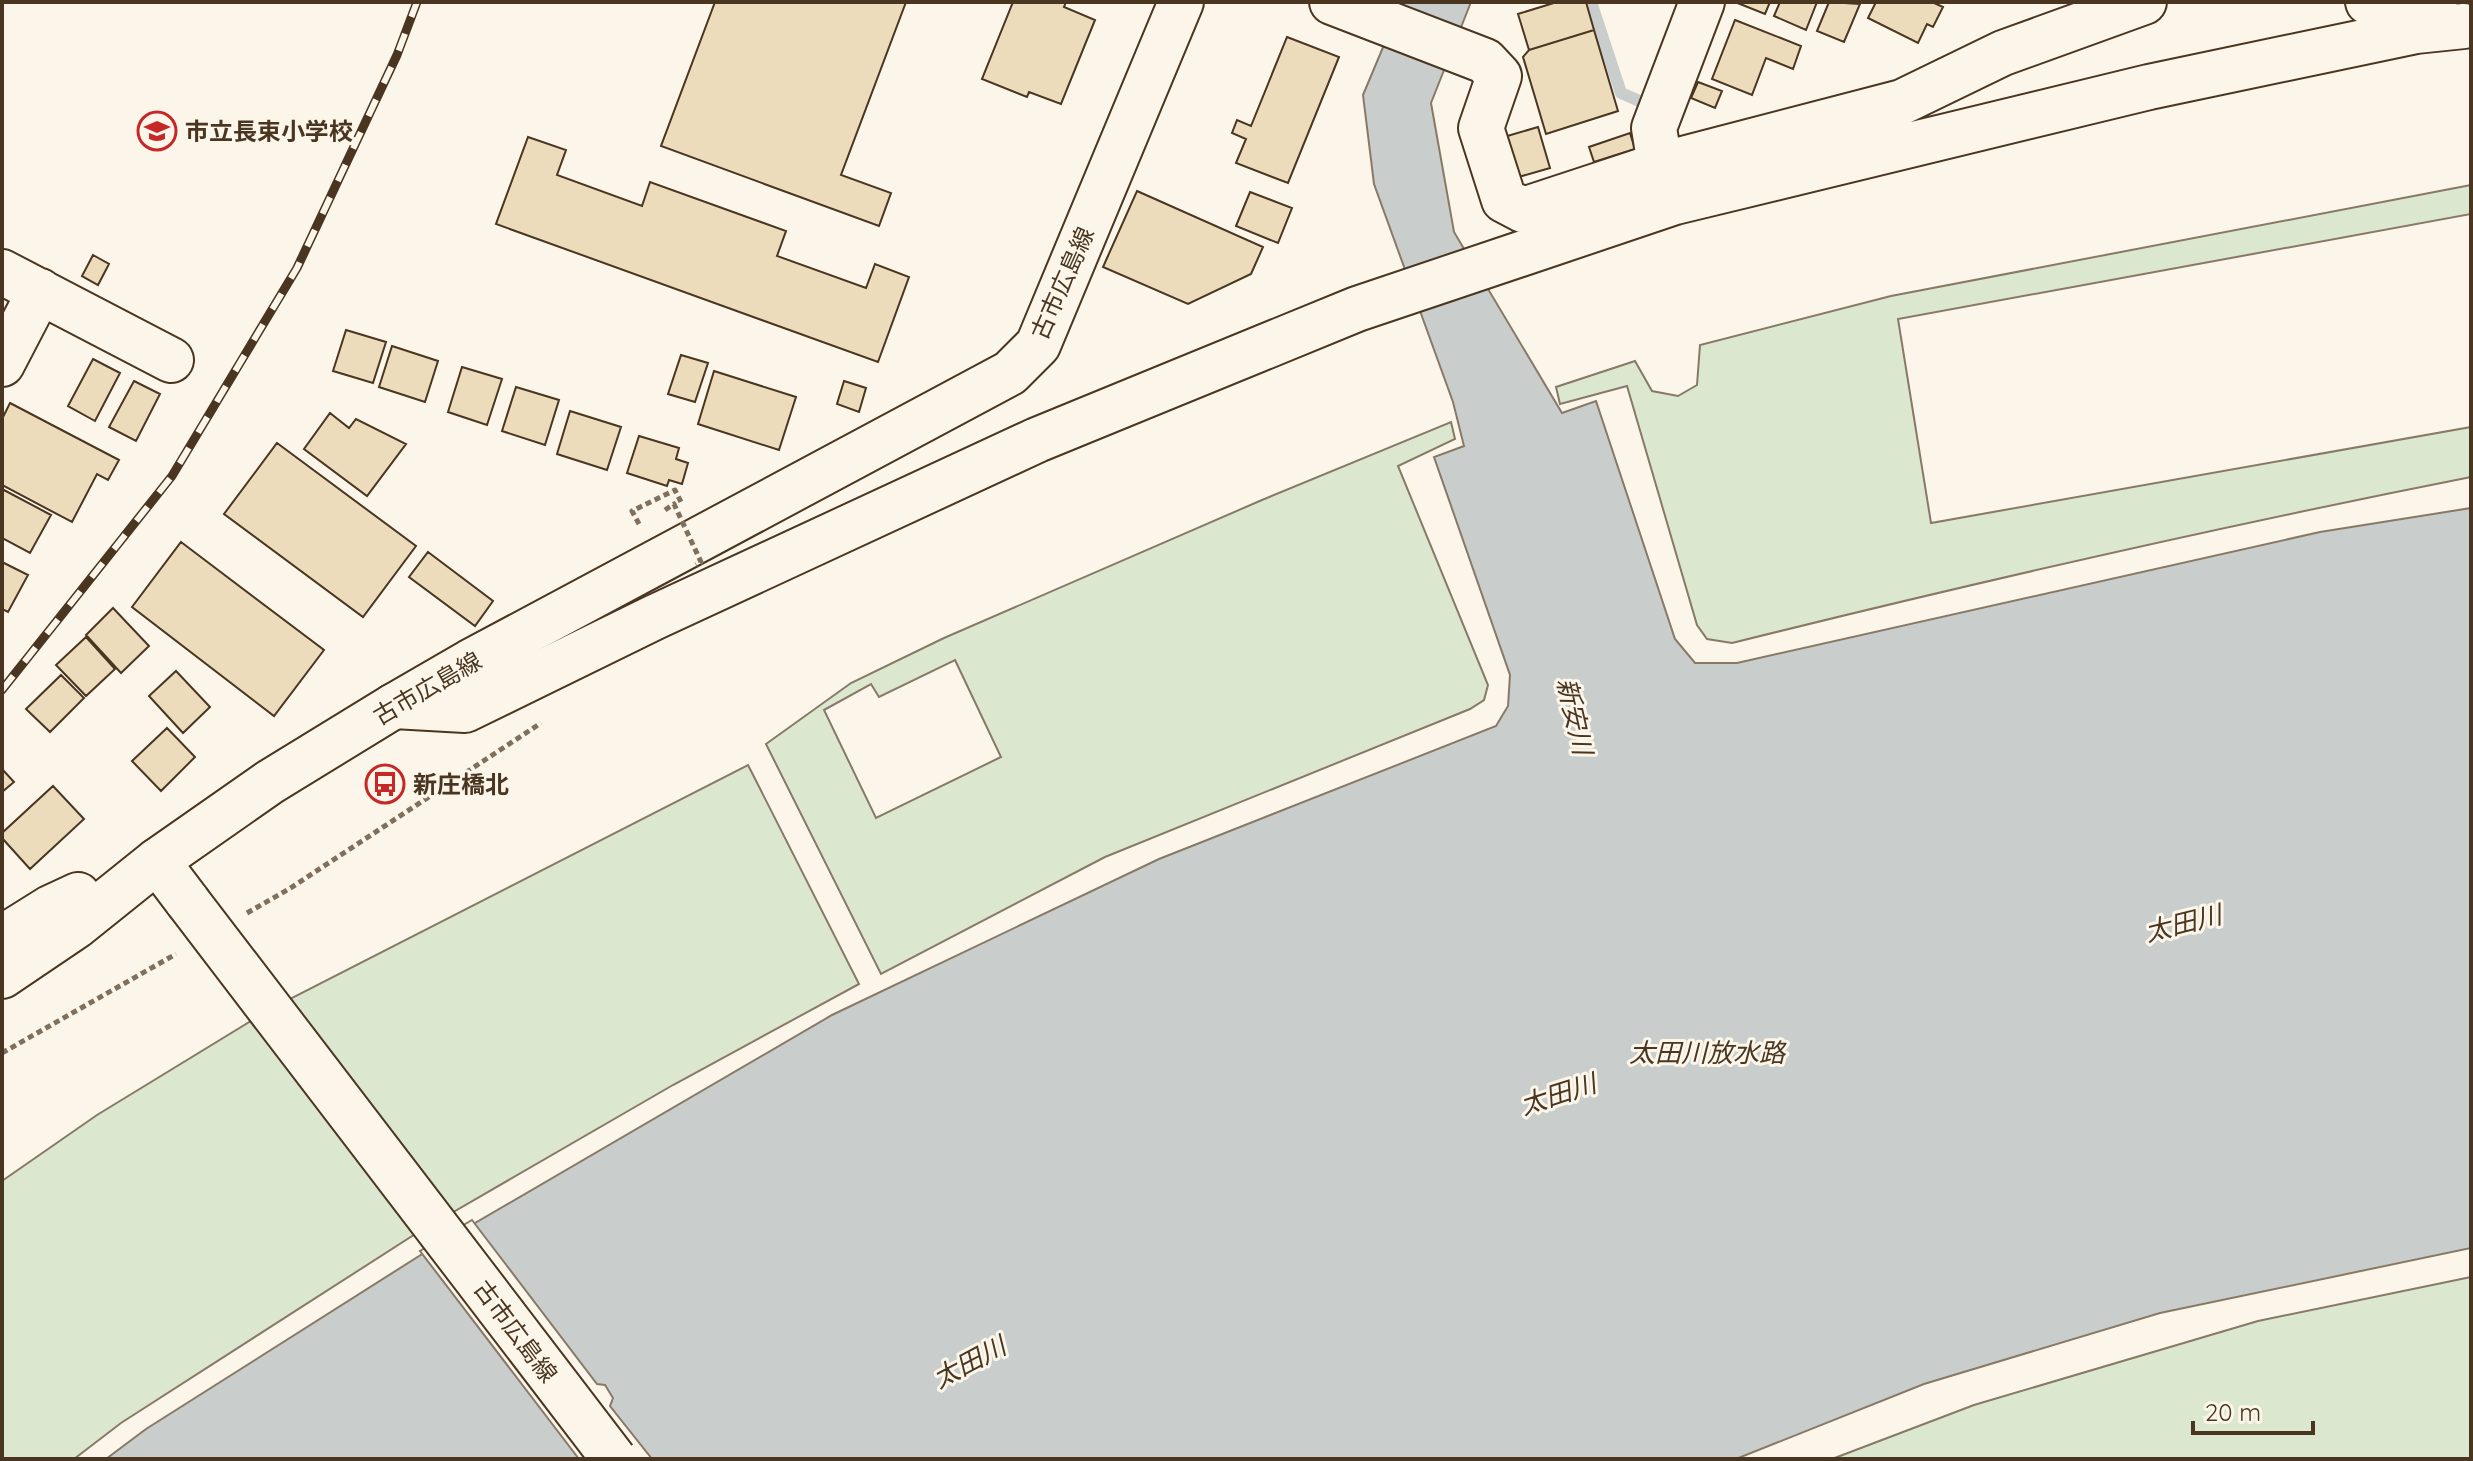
<svg xmlns="http://www.w3.org/2000/svg" width="2473" height="1461" viewBox="0 0 2473 1461" font-family="Quicksand,'Noto Sans JP',sans-serif">
<style>
.green{fill:#dce7d0;stroke:#887966;stroke-width:2;fill-rule:evenodd}
.water{fill:#c9cecd;stroke:#887966;stroke-width:2}
.pier{fill:#fbf6e9;stroke:#887966;stroke-width:2}
.lines{fill:none;stroke-linecap:round;stroke-linejoin:round}
.stream{stroke:#c9cecd;stroke-width:12}
.building{fill:#ecdcbc;stroke:#4a3520;stroke-width:2}
.minor-casing{stroke:#4a3520;stroke-width:48}
.major-casing{stroke:#4a3520;stroke-width:48}
.path{stroke:#7f6f5c;stroke-width:5;stroke-dasharray:6 4;stroke-linecap:butt}
.minor{stroke:#fbf6e9;stroke-width:44}
.major{stroke:#fbf6e9;stroke-width:44}
.rail-casing{stroke:#4a3520;stroke-width:9}
.rail{stroke:#fbf6e9;stroke-width:6;stroke-dasharray:18;stroke-linecap:butt}
.major-bridge-casing{stroke:#4a3520;stroke-width:48;stroke-linecap:butt}
.path-bridge{stroke:#7f6f5c;stroke-width:5;stroke-dasharray:6 4;stroke-linecap:butt}
.major-bridge{stroke:#fbf6e9;stroke-width:44}
.labels{text-anchor:middle;dominant-baseline:central;stroke-width:6;stroke-linejoin:round;paint-order:stroke}
.poi-label{font-size:24px;font-weight:bold;fill:#4a3520;stroke:#fbf6e9;text-anchor:start}
.street-label{font-size:24px;fill:#4a3520;stroke:#fbf6e9}
.water-label{font-size:26px;font-style:italic;fill:#4a3520;stroke:#fbf6e9}
</style>
<rect width="100%" height="100%" fill="#fbf6e9"/>
<path class="green" d="M2471,185V214L1898,319L1931,523L2471,427V477C2223,526 1977,582 1732,643L1707,639L1697,625L1627,386L1560,404L1556,387L1635,361L1652,391L1678,396L1697,385L1700,345L1891,296Z
M1451,422L1455,439L1398,466L1488,685L1484,700L1470,709L1105,857L881,974L766,744L851,683L944,638L1262,500ZM955,660L1001,757L876,818L824,710L871,684L879,697Z
M748,765L859,984L673,1085L443,1218L280,1004Z
M259,1016L423,1229L121,1423L74,1459H2V1181L97,1115Z
M2471,1277V1459H1832L1974,1405L2258,1321Z"/>
<path class="water" d="M1402,2H1471L1431,103L1454,232L1562,413L1596,401L1675,639L1695,663H1737L2320,532L2471,508V1248L2160,1313L1924,1384L1736,1459H106L146,1429L427,1251L832,1015L1159,859L1496,726L1508,706L1510,675L1434,457L1464,446L1453,402L1374,184L1363,95Z"/>
<path class="pier" d="M472,1220L597,1384L605,1385L613,1398L610,1406L652,1459H579L420,1251Z"/>
<g class="lines">
<path class="stream" d="M1591,2L1621,93L1651,106"/>
</g>
<path class="building" d="M715,2H906L841,175L891,193L879,226L661,146Z
M1013,2H1066L1064,7L1095,20L1061,104L1029,92L1027,97L982,79Z
M1557,2H1586L1594,30L1529,50L1518,14Z
M1735,2H1770L1765,14Z
M1780,2H1817L1806,30L1774,16Z
M1829,2L1860,4L1844,42L1817,31Z
M1876,2H1932L1943,7L1933,27L1927,24L1918,43L1868,18Z
M1735,20L1801,46L1793,69L1766,58L1752,95L1712,79Z
M1594,30L1618,111L1546,134L1523,57L1529,50Z
M1287,37L1339,57L1288,183L1236,163L1246,139L1232,133L1237,120L1251,126Z
M1698,82L1722,91L1715,108L1691,98Z
M1538,127L1550,168L1515,178L1504,137Z
M1630,133L1635,149L1594,162L1589,147Z
M528,137L566,150L557,175L642,206L650,182L786,231L777,256L866,288L875,264L909,277L878,362L496,224Z
M1137,191L1263,247L1251,274L1188,304L1103,267Z
M1250,192L1292,208L1278,243L1236,226Z
M93,255L109,264L98,285L82,276Z
M346,330L386,342L373,383L333,371Z
M392,346L438,361L425,402L379,387Z
M681,355L708,363L695,402L668,394Z
M93,359L120,373L95,421L68,406Z
M462,367L502,379L487,425L448,412Z
M714,371L796,397L779,450L698,424Z
M134,381L160,394L136,441L109,427Z
M844,381L866,388L859,412L837,404Z
M516,387L559,400L545,445L502,431Z
M10,403L119,460L108,480L97,474L72,522L2,485V419Z
M570,411L621,427L607,470L557,454Z
M330,413L349,428L356,419L406,444L367,496L304,449Z
M639,436L679,448L676,459L688,463L682,484L669,480L667,486L627,473Z
M277,443L416,546L363,617L224,514Z
M2,489L51,515L30,553L2,538Z
M181,542L324,650L274,716L132,607Z
M428,552L493,601L475,626L409,577Z
M2,562L28,575L8,612L2,609Z
M113,608L149,646L121,673L86,635Z
M86,637L115,669L86,696L56,665Z
M176,671L210,707L183,733L149,696Z
M61,675L84,698L50,732L26,709Z
M167,728L195,757L161,791L132,761Z
M2,769L14,782L2,792Z
M53,786L84,819L30,869L2,838V833Z"/>
<g class="lines">
<defs>
<path id="minor" d="M1332,2L1485,61L1499,76L1481,128L1504,200L1523,210L1660,165L1902,102L2003,53L2144,2
M2368,2L2441,20
M1660,165L1654,128L1702,2
M2,272L171,360
M2,364L40,291
M394,706L465,710L655,617L1037,440L1357,309L1675,202L2149,87L2416,31L2464,26
M2,938L50,908L78,895
M2,976L76,926L157,861"/>
<path id="major" d="M188,902L157,861L270,782L394,706L470,662L1010,373L1038,345L1181,2"/>
</defs>
<use href="#minor" class="minor-casing"/>
<use href="#major" class="major-casing"/>
<path class="path" d="M639,524L632,511L675,490L682,504
M247,913L289,889L541,723
M2,1053L176,954"/>
<use href="#minor" class="minor"/>
<use href="#major" class="major"/>
<defs>
<path id="rail" d="M2,690L172,476L297,268L397,55L417,2"/>
</defs>
<use href="#rail" class="rail-casing"/>
<use href="#rail" class="rail"/>
<defs>
<path id="major-bridge" d="M188,902L614,1459"/>
</defs>
<use href="#major-bridge" class="major-bridge-casing"/>
<path class="path-bridge" d="M665,510L674,504L701,562L696,565"/>
<use href="#major-bridge" class="major-bridge"/>
</g>
<defs>
<symbol id="school-ring" viewBox="-11 -11 22 22"><circle r="9.5" fill="#fbf6e9" stroke="#c62828" stroke-width="1.5"/><path d="M0-5L7-2L0 1L-7-2ZM-4 1L0 2.5L4 1V4Q0 6-4 4Z" fill="#c62828"/></symbol>
<symbol id="bus-ring" viewBox="-11 -11 22 22"><circle r="9.5" fill="#fbf6e9" stroke="#c62828" stroke-width="1.5"/><path d="M-5-6H5V4H4V6H2V4H-2V6H-4V4H-5ZM-3.5-4V0h7V-4ZM-3.5 1.2v1.5H-2V1.2ZM2 1.2v1.5H3.5V1.2Z" fill="#c62828"/></symbol>
</defs>
<g fill-rule="evenodd">
<use href="#school-ring" x="135" y="109" width="44" height="44"/>
<use href="#bus-ring" x="363" y="762" width="44" height="44"/>
</g>
<g class="labels">
<g class="poi-label">
<text x="185" y="131">市立長束小学校</text>
<text x="413" y="784">新庄橋北</text>
</g>
<g class="street-label">
<text transform="translate(1062 283) rotate(-66)">古市広島線</text>
<text transform="translate(427 688) rotate(-30)">古市広島線</text>
<text transform="translate(516 1331) rotate(53)">古市広島線</text>
</g>
<g class="water-label">
<text transform="translate(1575 716) rotate(77)">新安川</text>
<text transform="translate(2183 923) rotate(-14)">太田川</text>
<text x="1707" y="1052">太田川放水路</text>
<text transform="translate(1558 1094) rotate(-18)">太田川</text>
<text transform="translate(969 1362) rotate(-28)">太田川</text>
</g>
</g>
<rect width="2473" height="1461" fill="none" stroke="#4a3520" stroke-width="8"/>
<path d="M2193 1421v12h120v-12" fill="none" stroke="#4a3520" stroke-width="4"/>
<text x="2205" y="1421" font-size="24" fill="#4a3520" stroke="#fbf6e9" stroke-width="6" paint-order="stroke">20 m</text>
</svg>
